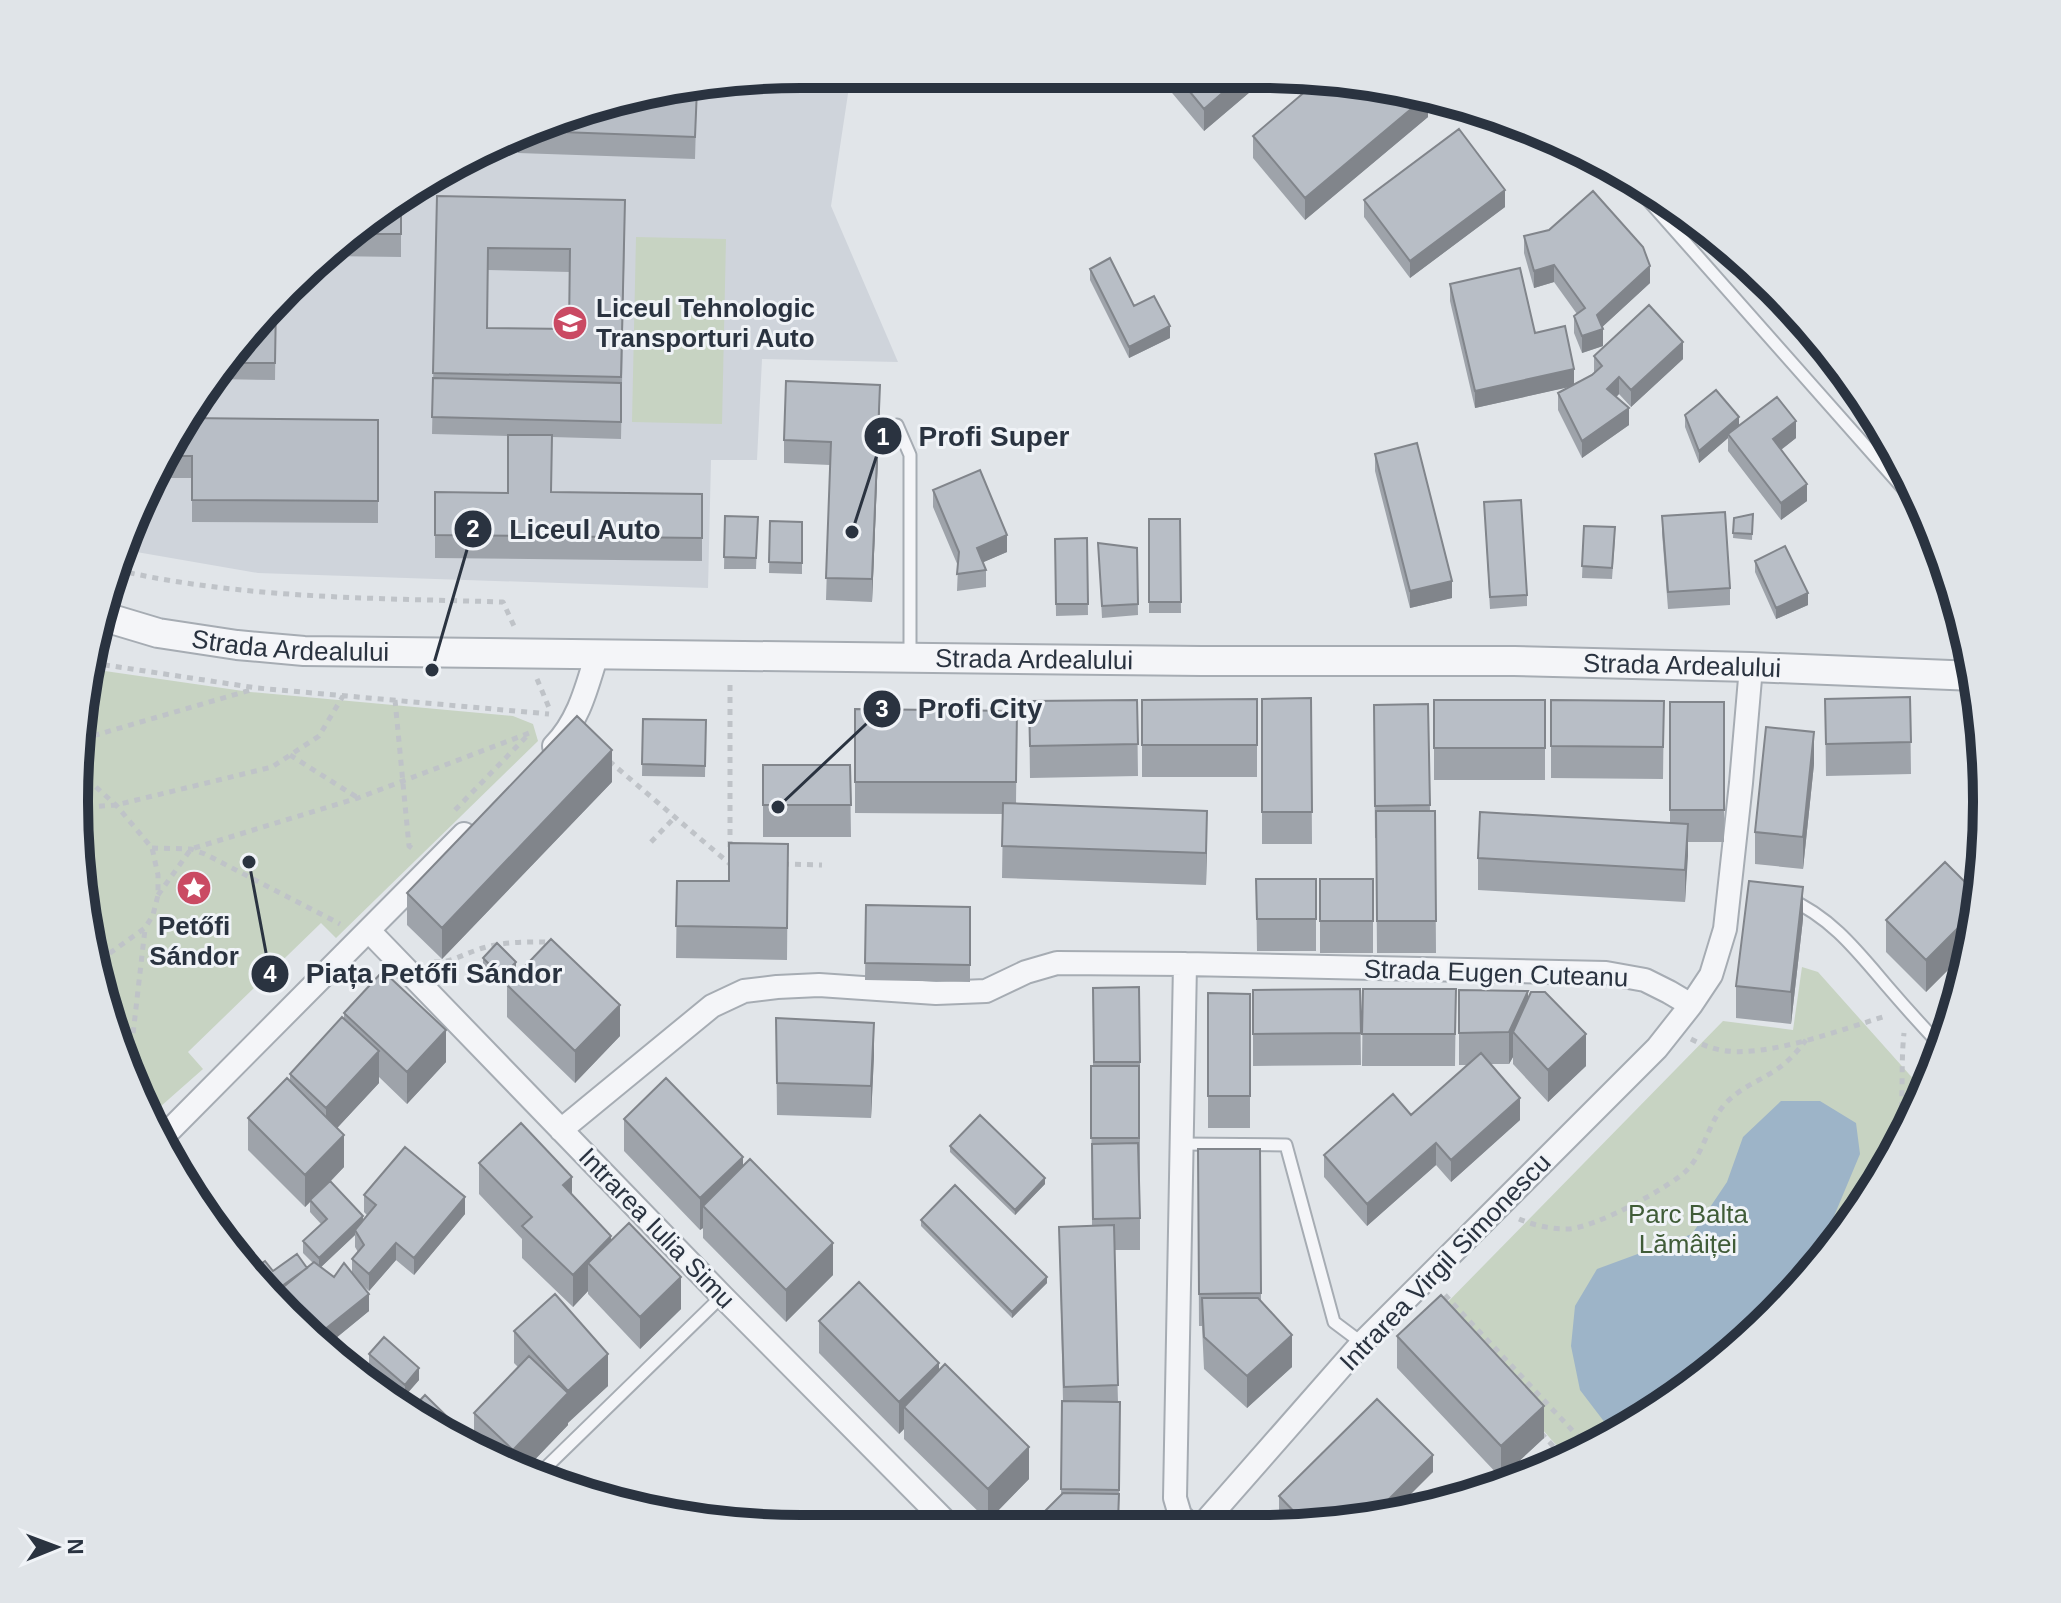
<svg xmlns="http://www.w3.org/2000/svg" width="2061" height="1603" viewBox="0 0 2061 1603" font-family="Helvetica,sans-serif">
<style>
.built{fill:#cfd4db}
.green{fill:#c7d3c2}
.water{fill:#9db4c8}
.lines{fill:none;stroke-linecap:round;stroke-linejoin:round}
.service-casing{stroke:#a6acb3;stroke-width:15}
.minor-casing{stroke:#a6acb3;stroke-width:26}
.tertiary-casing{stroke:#a6acb3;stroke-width:32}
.path{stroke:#bfc3c8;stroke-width:5;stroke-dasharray:6 6;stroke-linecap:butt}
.service{stroke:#f4f5f8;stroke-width:11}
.minor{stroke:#f4f5f8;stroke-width:22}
.tertiary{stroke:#f4f5f8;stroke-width:28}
.wall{fill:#9ea3aa;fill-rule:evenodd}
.shaded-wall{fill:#81858b}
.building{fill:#b8bec6;stroke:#81858b;stroke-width:2;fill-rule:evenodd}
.labels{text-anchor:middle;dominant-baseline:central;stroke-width:6;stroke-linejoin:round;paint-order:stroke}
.poi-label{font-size:26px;font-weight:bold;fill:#2a3340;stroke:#f0f3f7;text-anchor:start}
.street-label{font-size:26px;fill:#2a3340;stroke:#f0f3f7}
.park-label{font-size:26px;fill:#405c38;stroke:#f0f3f7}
.rim{fill:none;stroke:#2a3340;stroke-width:10}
.leader{fill:none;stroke:#2a3340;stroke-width:3}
.callout-dot{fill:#2a3340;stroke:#f0f3f7;stroke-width:3}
.mark-label{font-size:24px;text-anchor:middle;font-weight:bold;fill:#fff}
.callout-label{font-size:28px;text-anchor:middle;font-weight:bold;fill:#2a3340;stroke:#f0f3f7;stroke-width:6;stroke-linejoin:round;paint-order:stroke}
</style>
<rect width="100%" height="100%" fill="#e1e5e9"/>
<path class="built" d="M801,74H851L831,206L898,362L762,359L757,460H711L708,588L258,573L125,550L171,438L287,287L437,172L613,99Z"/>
<path class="green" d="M636,237L726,239L722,424L632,422Z
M91,669L250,692L513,716L533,724L538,741L336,938L321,923L188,1052L203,1069L152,1114L112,1035L74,802Z
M1802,967L1818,972L1925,1092L1864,1206L1774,1316L1663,1407L1565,1455L1438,1312L1723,1021L1793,1030Z"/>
<path class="water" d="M1781,1101H1820L1856,1123L1860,1154L1827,1233L1830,1247L1774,1316L1663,1407L1612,1432L1580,1390L1571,1346L1575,1306L1597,1269L1692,1234L1727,1182L1743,1137Z"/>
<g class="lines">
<defs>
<path id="service" d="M1640,191L1924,512L1931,523
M897,425L910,455V657
M1789,899C1831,917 1858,952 1887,986C1905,1007 1923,1027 1942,1047
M1181,1144L1286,1145L1334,1322L1362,1343
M536,1477L722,1296"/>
<path id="minor" d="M554,746C579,721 587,686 597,654
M369,931L722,1296L947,1523
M1185,964L1175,1498L1180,1515L1188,1523
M561,1130L712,1006L744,991L777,987L819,985L936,993L986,991L1026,972L1057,963L1185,964L1606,973L1645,980L1669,992L1691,1005
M163,1137L464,834
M1204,1523L1362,1343L1657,1048L1691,1005L1711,975L1725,929L1741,783L1751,667"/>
<g id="tertiary">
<path id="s1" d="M98,615L158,633L237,645L304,651L1201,661H1514L1751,667L1975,676"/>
</g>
</defs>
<use href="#service" class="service-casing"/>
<use href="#minor" class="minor-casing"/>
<use href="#tertiary" class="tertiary-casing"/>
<path class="path" d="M117,570C243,599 374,598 503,602L514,626
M92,663L257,688L549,714
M537,679L550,710
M395,700L409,846L416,851
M82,739L254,689
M290,755L358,798
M609,761L730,864H733
M78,771L116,805L152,848L158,875V895L153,915L145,928L100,960
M75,808L116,805L272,767L319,736L343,696
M455,810L526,737
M651,842L675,817
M730,847V681
M152,848L191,849L205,854L340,924
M783,864L822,865
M158,895L191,849L358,798L532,732
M434,962C451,963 461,955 477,950C501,941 527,942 553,942
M1691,1039C1701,1044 1710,1048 1721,1050C1764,1059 1843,1029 1886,1016
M129,1069L145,929
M1897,1144C1905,1107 1900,1070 1904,1033
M1519,1219C1533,1225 1550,1229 1566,1229C1591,1230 1667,1189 1686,1171C1705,1152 1708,1122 1726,1103C1740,1088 1759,1081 1776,1070C1789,1061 1797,1052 1806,1040
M1445,1295L1586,1445
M1541,1433L1554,1447"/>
<use href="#service" class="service"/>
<use href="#minor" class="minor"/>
<use href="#tertiary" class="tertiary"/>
</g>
<path class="wall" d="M1157,75H1270L1204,131Z
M697,88L695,159L518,153V138L613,99Z
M1428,100V117L1305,220L1253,158V136Z
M481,153V158H471Z
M437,196L625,222L621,439L552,437L551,492L702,494V561L435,558V492L508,493V436L432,434ZM488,270L570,272L569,329L487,328Z
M401,200V257L328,256Z
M1364,200L1505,207L1410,278L1364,217Z
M1524,236L1650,283L1602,327L1603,346L1582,353L1574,333V316L1577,314L1554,282L1534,288L1524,253Z
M1090,269L1134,306L1170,338L1129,358L1090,280Z
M1450,284L1535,333L1574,385L1594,374V356L1683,359L1631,407L1619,394L1616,397L1629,425L1582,458L1558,410V393L1572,386L1475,408L1450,301Z
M276,301L275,380L216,379Z
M880,407L872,602L826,600L830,465L784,463V440Z
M1685,415L1796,438L1781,450L1807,501L1781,520L1728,451V438L1699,463L1685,427Z
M378,420V523L192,522V478H155L171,438Z
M1375,454L1452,598L1410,608L1375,471Z
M1908,479L1922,505L1908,490Z
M933,490L1007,552L983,562L986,570V587L957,591L958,566L933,507Z
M1484,502L1527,595V606L1490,609Z
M1753,514L1752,540L1733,538L1734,518Z
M725,516L758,517L756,569H724Z
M1662,516L1730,588V605L1668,609L1662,533Z
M1149,519H1180L1181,613H1149Z
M770,521L802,522V574L769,573Z
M1584,526L1615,539L1612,579L1582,578Z
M1087,538L1088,615L1056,616L1055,539Z
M1098,543L1137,548L1138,615L1102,618Z
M1755,561L1808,605L1776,619L1755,572Z
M1910,697L1911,774L1826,776L1825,699Z
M1311,698L1312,844H1262V699Z
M1257,699V777H1142V700Z
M1137,700L1138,776L1030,778L1029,701Z
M1434,700H1545V780H1434Z
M1551,700L1664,701L1663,779L1551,778Z
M1670,702H1724V842H1688L1685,902L1478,890V858L1670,823Z
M1428,704L1430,811H1435L1436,953H1377L1376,838H1375L1374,737Z
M855,709L1017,711L1016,804L1207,843L1206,885L1002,878L1003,814L855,813Z
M643,719L706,720L705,777L642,776Z
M1814,764L1803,869L1755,864V832Z
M763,765H850L851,837H763Z
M612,782L442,959L407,925V893Z
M788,844L787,960L676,958L677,881H729Z
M1256,879H1316V951H1257Z
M1320,879H1373V953H1320Z
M866,905L970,907V982L865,980Z
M1803,919L1791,1024L1736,1018V986Z
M1886,920L1973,944L1972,946L1926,992L1886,952Z
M483,958L516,968L502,983L483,964Z
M507,985L620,1036L575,1083L507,1017Z
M1093,988L1140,1062V1250H1114L1118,1402H1120L1119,1523L1061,1494L1062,1401H1063L1059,1227L1092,1226L1091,1066H1093Z
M1360,989L1361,1065L1253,1066V990Z
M1363,989H1456L1455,1066H1362Z
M1459,990L1528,998L1586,1066L1548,1102L1513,1064V1057L1509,1064H1491L1520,1120L1451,1182L1436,1165L1367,1226L1324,1177V1155L1411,1115L1468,1065H1459Z
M1208,993L1250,994V1128H1208Z
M344,1013L446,1062L407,1104L379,1077V1083L337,1128L344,1167L331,1181L363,1220L367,1215L364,1212V1195L465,1214L414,1275L396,1260L369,1291L360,1283L369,1311L325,1347L287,1316L253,1274V1269L273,1271L307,1268L313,1263L303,1253V1241L321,1224L310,1212V1202L305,1207L248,1150V1118L290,1080V1074L344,1019ZM355,1235V1247L358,1252L352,1259V1273L334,1277L321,1267Z
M776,1018L874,1055L871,1118L777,1115Z
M624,1119L743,1166L833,1275L786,1322L703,1238V1228L700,1230L624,1151Z
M950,1146L1045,1184L1015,1215L950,1152Z
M1198,1149H1260L1261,1301L1292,1367L1247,1408L1204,1369L1202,1326H1199Z
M479,1163L572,1195L611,1241L681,1309L640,1349L588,1294V1291L573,1307L522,1258V1239L479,1194Z
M921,1220L1047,1283L1012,1318L921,1226Z
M819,1321L939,1370L1029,1479L988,1521L904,1439V1429L899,1434L819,1353Z
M514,1331L608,1386L568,1422V1425L522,1473L398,1407L369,1365V1354L419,1380L405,1396L414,1406L474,1444V1413L518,1367L514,1363Z
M1397,1336L1544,1438L1501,1478L1397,1368Z
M1433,1472L1354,1523H1289L1279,1513V1496Z"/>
<path class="shaded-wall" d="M1243,75H1270L1204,131V109Z
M1423,99L1428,100V117L1305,220V198Z
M1505,190V207L1410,278V261Z
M1554,265V282L1534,288V271Z
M1650,266V283L1599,330L1603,329V346L1582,353V336L1597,315Z
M1170,326V338L1129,358V347Z
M1683,342V359L1631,407V390Z
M1574,369V386L1475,408V391Z
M1619,377V394L1607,406V389Z
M880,385V407L872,602V579Z
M1629,408V425L1582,458V441Z
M1739,417V429L1728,434V438L1699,463V451Z
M1796,421V438L1773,456V439Z
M1807,484V501L1781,520V503Z
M1007,535V552L977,565V548Z
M1452,581V598L1410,608V591Z
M1808,593V605L1776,619V608Z
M1814,732V764L1803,869V837Z
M612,750V782L442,959V928Z
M1207,811V843L1206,885V853Z
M1688,824V856L1685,902V870Z
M1803,887V919L1791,1024V992Z
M1976,910L1972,946L1926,992V960Z
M516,962V968L502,983V977Z
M1528,991V1023L1513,1032V1057L1509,1064V1032Z
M620,1005V1036L575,1083V1051Z
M874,1023V1055L871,1118V1086Z
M446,1030V1062L407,1104V1072Z
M1586,1034V1066L1548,1102V1070Z
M379,1051V1083L326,1140V1108Z
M1520,1098V1120L1451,1182V1160Z
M344,1135V1167L311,1201L310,1200V1202L305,1207V1175Z
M1436,1143V1165L1367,1226V1204Z
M743,1157V1189L703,1206V1228L700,1230V1198Z
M572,1177V1209L563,1185Z
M1045,1178V1184L1015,1215V1210Z
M465,1197V1214L414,1275V1258Z
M363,1216V1227L355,1230V1235L319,1269V1258Z
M611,1236V1268L588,1263V1291L573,1307V1275Z
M396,1243V1260L369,1291V1274Z
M833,1243V1275L786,1322V1290Z
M681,1277V1309L640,1349V1317Z
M1047,1277V1283L1012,1318V1312Z
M369,1294V1311L325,1347L314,1338Z
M1292,1335V1367L1247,1408V1376Z
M608,1354V1386L568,1423V1391Z
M939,1363V1395L904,1407V1429L899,1434V1402Z
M419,1368V1380L405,1396V1385Z
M568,1393V1425L522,1473L513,1468V1450Z
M1544,1406V1438L1501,1478V1446Z
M1029,1447V1479L988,1521V1489Z
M1433,1455V1472L1391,1514L1368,1520Z"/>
<path class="building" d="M1176,75H1243L1204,109Z
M1321,78L1423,99L1305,198L1253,136Z
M697,88L695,137L534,131L613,99Z
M1459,129L1505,190L1410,261L1364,200Z
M1593,191L1643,247L1650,266L1597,315L1603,329L1582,336L1574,316L1585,308L1554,265L1534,271L1524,236L1549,230Z
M437,196L625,200L621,377L433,373ZM488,248L570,249L569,329L487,328Z
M401,200V234H356Z
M1110,258L1134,306L1154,296L1170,326L1129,347L1090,269Z
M1520,268L1535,333L1565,326L1574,369L1475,391L1450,284Z
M276,302L275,363H229Z
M1649,305L1683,342L1631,390L1619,377L1607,389L1629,408L1582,441L1558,393L1592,375L1602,366L1594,356Z
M433,378L621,383V422L432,417Z
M786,381L880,385L872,579L826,578L831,442L784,440Z
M1716,390L1739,417L1699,451L1685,415Z
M1777,397L1796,421L1773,439L1807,484L1781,503L1728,434Z
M187,418L378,420V501L192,500V456H164L171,438Z
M508,435H552L551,492L702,494V538L435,535V492L508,493Z
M1417,443L1452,581L1410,591L1375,454Z
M980,470L1007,535L977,548L986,570L957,574L959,552L933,490Z
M1521,500L1527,595L1490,597L1484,502Z
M1725,512L1730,588L1668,592L1662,516Z
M1753,514L1752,534L1733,533L1734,518Z
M725,516L758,517L756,558L724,557Z
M1149,519H1180L1181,602H1149Z
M770,521L802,522V563L769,562Z
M1584,526L1615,527L1612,568L1582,566Z
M1087,538L1088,604H1056L1055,539Z
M1098,543L1137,548L1138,604L1102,606Z
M1785,546L1808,593L1776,608L1755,561Z
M1910,697L1911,742L1826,744L1825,699Z
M1311,698L1312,812H1262V699Z
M1257,699V745H1142V700Z
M1137,700L1138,744L1030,746L1029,701Z
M1434,700H1545V748H1434Z
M1551,700L1664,701L1663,747L1551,746Z
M1670,702H1724V810H1670Z
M1428,704L1430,805L1375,806L1374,705Z
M855,709L1017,711L1016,782H855Z
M577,716L612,750L442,928L407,893Z
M643,719L706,720L705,766L642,764Z
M1766,727L1814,732L1803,837L1755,832Z
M763,765H850L851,805H763Z
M1003,803L1207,811L1206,853L1002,846Z
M1376,811H1435L1436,921H1377Z
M1480,812L1688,824L1685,870L1478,858Z
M729,843L788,844L787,928L676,926L677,881H729Z
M1945,862L1978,895L1976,910L1926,960L1886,920Z
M1256,879H1316V919H1257Z
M1320,879H1373V921H1320Z
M1749,881L1803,887L1791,992L1736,986Z
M866,905L970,907V965L865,963Z
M551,939L620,1005L575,1051L507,985Z
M497,943L516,962L502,977L483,958Z
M383,971L446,1030L407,1072L344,1013Z
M1139,987L1140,1062H1094L1093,988Z
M1360,989L1361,1033L1253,1034V990Z
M1363,989H1456L1455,1034H1362Z
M1459,990L1528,991L1509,1032L1459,1033Z
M1531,992H1545L1586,1034L1548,1070L1513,1032Z
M1208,993L1250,994V1096H1208Z
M342,1017L379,1051L326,1108L290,1074Z
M776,1018L874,1023L871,1086L777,1083Z
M1481,1053L1520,1098L1451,1160L1436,1143L1367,1204L1324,1155L1393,1094L1411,1115Z
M1091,1066H1139V1138H1091Z
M287,1078L344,1135L305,1175L248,1118Z
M666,1078L743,1157L700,1198L624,1119Z
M980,1115L1045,1178L1015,1210L950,1146Z
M521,1123L572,1177L563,1185L611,1236L573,1275L522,1226L532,1217L479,1163Z
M1138,1143L1140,1218L1093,1219L1092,1144Z
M405,1147L465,1197L414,1258L396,1243L369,1274L352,1259L364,1245L355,1230L376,1205L364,1195Z
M1198,1149H1260L1261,1293L1199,1294Z
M750,1159L833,1243L786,1290L703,1206Z
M330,1181L363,1216L319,1258L303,1241L327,1219L310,1200Z
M955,1185L1047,1277L1012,1312L921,1220Z
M629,1223L681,1277L640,1317L588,1263Z
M1114,1225L1118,1385L1064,1387L1059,1227Z
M297,1254L307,1268L271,1294L253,1269L265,1261L273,1271Z
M314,1262L334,1277L344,1263L369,1294L314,1338L287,1316L271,1297Z
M859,1282L939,1363L899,1402L819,1321Z
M555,1294L608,1354L568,1391L514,1331Z
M1441,1295L1544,1406L1501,1446L1397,1336Z
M1202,1298H1258L1292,1335L1247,1376L1204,1337Z
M384,1337L419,1368L405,1385L369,1354Z
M529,1356L568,1393L513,1450L474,1413Z
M367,1364L414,1403L408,1412L398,1407L358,1374Z
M945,1364L1029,1447L988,1489L904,1407Z
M425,1395L482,1451L409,1412Z
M1377,1399L1433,1455L1368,1520L1354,1523H1305L1279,1496Z
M1062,1401L1120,1402L1119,1490L1061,1489Z
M1063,1493L1119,1494L1118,1520L1116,1523H1033Z"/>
<defs>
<symbol id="school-disc" viewBox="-11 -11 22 22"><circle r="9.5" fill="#ca4a63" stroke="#f0f3f7"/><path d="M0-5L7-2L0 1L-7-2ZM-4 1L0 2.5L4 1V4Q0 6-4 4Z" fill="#fff"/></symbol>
<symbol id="sight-disc" viewBox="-11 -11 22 22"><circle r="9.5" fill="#ca4a63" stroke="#f0f3f7"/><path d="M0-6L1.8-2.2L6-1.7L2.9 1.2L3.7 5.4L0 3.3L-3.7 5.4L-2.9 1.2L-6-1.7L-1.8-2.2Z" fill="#fff"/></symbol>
</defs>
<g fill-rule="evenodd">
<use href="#school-disc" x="550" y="303" width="40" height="40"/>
<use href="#sight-disc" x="174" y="868" width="40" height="40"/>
</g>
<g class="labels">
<g class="poi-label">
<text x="596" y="308">Liceul Tehnologic<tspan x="596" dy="30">Transporturi Auto</tspan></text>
<text x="194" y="926" text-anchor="middle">Petőfi<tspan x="194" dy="30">Sándor</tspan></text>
</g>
<g class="street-label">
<text stroke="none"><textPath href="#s1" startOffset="196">Strada Ardealului</textPath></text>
<text stroke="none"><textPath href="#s1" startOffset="940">Strada Ardealului</textPath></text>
<text stroke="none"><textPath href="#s1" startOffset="1588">Strada Ardealului</textPath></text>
<text transform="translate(1496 973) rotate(2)">Strada Eugen Cuteanu</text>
<text transform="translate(657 1228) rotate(46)">Intrarea Iulia Simu</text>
<text transform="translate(1445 1262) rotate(-46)">Intrarea Virgil Simonescu</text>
</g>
<g class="park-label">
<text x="1688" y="1214">Parc Balta<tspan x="1688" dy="30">Lămâiței</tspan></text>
</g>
</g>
<path d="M0 0H2061V1603H0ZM801 88H1260A713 713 0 0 1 1973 801V802A713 713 0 0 1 1260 1515H801A713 713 0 0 1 88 802V801A713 713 0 0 1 801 88Z" fill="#e0e4e8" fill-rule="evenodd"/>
<path class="rim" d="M801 88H1260A713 713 0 0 1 1973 801V802A713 713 0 0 1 1260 1515H801A713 713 0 0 1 88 802V801A713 713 0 0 1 801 88Z"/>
<path class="leader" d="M852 532L883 436M432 670L473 529M778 807L882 709M249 862L270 974"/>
<g class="callout-dot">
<circle cx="852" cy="532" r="8"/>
<circle cx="432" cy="670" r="8"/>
<circle cx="778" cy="807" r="8"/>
<circle cx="249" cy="862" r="8"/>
<circle cx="883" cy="436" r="20"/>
<circle cx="473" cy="529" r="20"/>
<circle cx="882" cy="709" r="20"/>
<circle cx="270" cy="974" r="20"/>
</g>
<g class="mark-label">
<text x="883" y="445">1</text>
<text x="473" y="537">2</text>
<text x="882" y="717">3</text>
<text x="270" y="982">4</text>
</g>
<g class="callout-label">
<text x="994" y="446">Profi Super</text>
<text x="585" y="539">Liceul Auto</text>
<text x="980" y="718">Profi City</text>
<text x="434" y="983">Piața Petőfi Sándor</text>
</g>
<g transform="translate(56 1547) rotate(89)" stroke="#f0f3f7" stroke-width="6" paint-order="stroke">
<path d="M0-6L14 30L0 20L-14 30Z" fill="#2a3340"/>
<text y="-12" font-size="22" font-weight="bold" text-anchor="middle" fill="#2a3340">N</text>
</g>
</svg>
